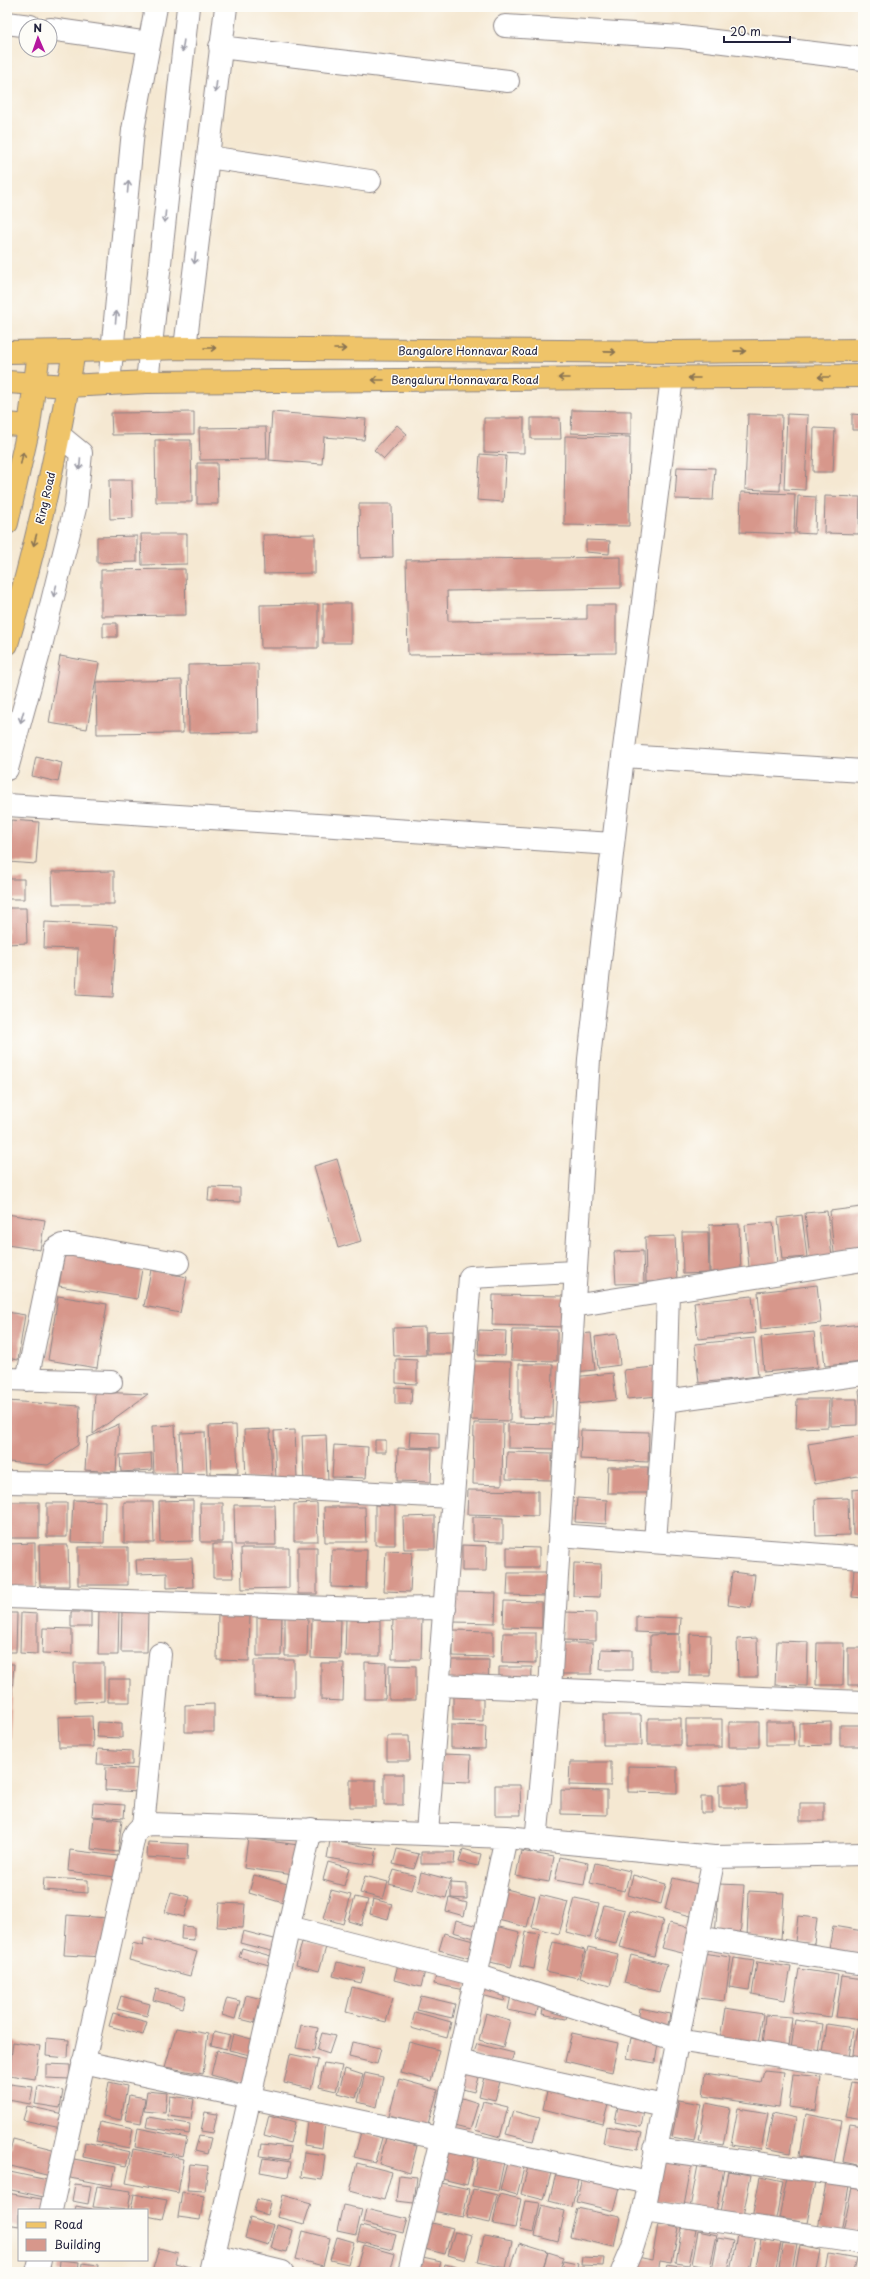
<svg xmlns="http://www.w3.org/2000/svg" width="870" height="2279" viewBox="0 0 870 2279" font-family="'Playpen Sans',sans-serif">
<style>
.building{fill:#d7978b}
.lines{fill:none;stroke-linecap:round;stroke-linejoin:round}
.minor-casing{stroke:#8c8586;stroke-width:24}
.tertiary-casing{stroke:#8c8586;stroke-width:24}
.primary-casing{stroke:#8c8586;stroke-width:24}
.trunk-casing{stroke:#8c8586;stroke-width:24}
.minor{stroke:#fff;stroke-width:22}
.tertiary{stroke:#fff;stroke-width:22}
.primary{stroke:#efc469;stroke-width:22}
.trunk{stroke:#efc469;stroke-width:22}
.oneway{stroke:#9c9ca7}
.oneway2{stroke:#887352}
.labels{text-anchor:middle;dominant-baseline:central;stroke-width:3;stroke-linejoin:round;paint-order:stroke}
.street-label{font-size:11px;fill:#22223b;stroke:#fdfcf7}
</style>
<rect width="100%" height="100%" fill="#fdfcf7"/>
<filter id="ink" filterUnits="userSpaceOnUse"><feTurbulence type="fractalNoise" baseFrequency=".025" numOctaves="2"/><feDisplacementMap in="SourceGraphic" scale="8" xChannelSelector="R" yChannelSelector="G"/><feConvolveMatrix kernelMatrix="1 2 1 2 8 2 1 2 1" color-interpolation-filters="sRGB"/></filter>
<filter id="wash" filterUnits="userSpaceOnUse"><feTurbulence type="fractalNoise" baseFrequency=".012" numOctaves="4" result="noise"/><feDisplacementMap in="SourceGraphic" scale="16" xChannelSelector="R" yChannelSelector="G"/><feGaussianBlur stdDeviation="0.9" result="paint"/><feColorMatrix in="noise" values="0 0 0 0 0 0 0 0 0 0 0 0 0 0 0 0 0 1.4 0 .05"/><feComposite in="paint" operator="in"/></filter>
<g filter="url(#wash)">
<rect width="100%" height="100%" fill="#f5e8d2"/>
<g id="blocks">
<path class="building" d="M572,410L631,411V435L571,433Z
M194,412V434L112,435L111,413Z
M272,412L366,419L364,440L324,437L322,464L269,460Z
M748,414L782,415L780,491L745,489Z
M787,414L808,415L805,490L784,489Z
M852,414L863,415V430H852Z
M484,418H524V453L484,452Z
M531,418H560L561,439H531Z
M397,425L407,434L384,459L374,450Z
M266,427L267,459L200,460L199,428Z
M814,428L835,429L833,472H813Z
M565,436L630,437L629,526L564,525Z
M155,440H191L192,502H156Z
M480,454L506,456L503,502L477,500Z
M197,463H217L218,504H197Z
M677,467L715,468L713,500L675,499Z
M109,480H132L133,518L110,519Z
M741,492L795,494L794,534L740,532Z
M798,496L816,497L815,534L796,533Z
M825,496L860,497L859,534L824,533Z
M359,504H392L393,557L360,558Z
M141,534H187V564L142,565Z
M315,534V573L264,574L263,535Z
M137,536V562L97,563V537Z
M586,540L610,541L609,554L586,552Z
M621,557V588L447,591L448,621L587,619V605H616V653L408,655L406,560Z
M185,569L186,615L101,616V570Z
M323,603H351V643H323Z
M318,604V648H261L260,605Z
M103,623H117V637H103Z
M60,656L99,663L87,729L49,723Z
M258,664L259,732L189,733L188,665Z
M182,680L183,733L97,734L96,682Z
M36,757L62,763L58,782L32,776Z
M11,820L39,822L36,864L8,862Z
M114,871V904H53L52,872Z
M7,879H24V899H7Z
M7,908H26L27,943L7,944Z
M45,922L117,926L113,997L76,995L78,949L44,948Z
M337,1159L361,1241L338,1248L314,1166Z
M209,1187L240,1188V1202L208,1201Z
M861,1207L863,1251L834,1253L830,1211Z
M827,1211L832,1257L810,1259L805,1213Z
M7,1214L45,1220L40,1250L7,1245Z
M802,1215L807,1257L782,1259L778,1218Z
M773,1222L777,1264L749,1267L745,1225Z
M739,1224L741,1271L710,1272L709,1225Z
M682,1232H708L709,1273L683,1274Z
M675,1236L677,1281L646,1282L645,1237Z
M65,1250L143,1263L137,1299L59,1286Z
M643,1251L644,1283L616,1284L614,1252Z
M151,1270L187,1277L180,1313L144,1306Z
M817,1285L821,1323L761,1329L758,1292Z
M493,1295L565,1296V1327L492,1325Z
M58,1296L107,1304L97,1368L48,1360Z
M752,1296L756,1333L698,1339L694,1302Z
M7,1312L25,1315L18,1360L7,1358Z
M863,1324V1362L825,1366L821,1328Z
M425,1327L426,1355L394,1356L393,1328Z
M479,1330L506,1331L505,1356L478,1355Z
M512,1330H557V1361L511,1360Z
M453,1331V1354H427V1332Z
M814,1332L818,1367L764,1372L761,1337Z
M591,1333L595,1370L574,1372L570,1335Z
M617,1334L620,1365L598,1368L595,1337Z
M754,1338L758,1376L699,1383L695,1344Z
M396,1359L417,1360V1384L396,1383Z
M472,1361L511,1362L510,1421L471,1420Z
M519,1364H553L552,1418L519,1417Z
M655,1367L658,1396L627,1399L624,1370Z
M613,1373L616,1400L575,1404L572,1377Z
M395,1387L412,1388L411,1404H395Z
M859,1390H863V1418H862Z
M95,1392L148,1394L93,1434Z
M797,1399H829L828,1427L796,1428Z
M831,1399H857V1425L831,1426Z
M7,1401L80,1406L78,1445L48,1465L7,1462Z
M474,1423H503L502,1485L473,1484Z
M508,1423L557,1424V1449L508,1448Z
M119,1424L116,1472L85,1470L87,1438Z
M175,1425L177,1473L154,1474L152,1426Z
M236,1425L238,1473L211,1474L209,1426Z
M270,1429L272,1478L246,1479L244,1430Z
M295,1430L297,1479L276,1480L274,1431Z
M581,1430L649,1432L648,1462L580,1459Z
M205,1432L207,1474H182L180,1433Z
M410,1432L439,1433V1448L409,1447Z
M326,1435L328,1481L304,1482L302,1436Z
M863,1435V1475L815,1484L808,1444Z
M375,1440H386V1452H375Z
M334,1445L368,1447L366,1478L332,1477Z
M398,1448L432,1449L431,1482L397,1481Z
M507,1452L552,1453V1480L506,1479Z
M151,1453L152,1470L121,1472L120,1455Z
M608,1467H648V1493H607Z
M863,1489V1535H853L852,1490Z
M468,1490L538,1491V1516L467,1514Z
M577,1498L607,1500L606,1524L575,1522Z
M848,1498L849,1535L816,1536L815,1499Z
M73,1500L105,1501L104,1543L71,1542Z
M193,1500V1541L160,1542L159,1501Z
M7,1502H39V1538H7Z
M124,1502H153L154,1543H124Z
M47,1503H67V1537H47Z
M200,1503H223V1542H201Z
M317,1503L318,1541H294V1504Z
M234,1505H275L276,1545H235Z
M375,1505L395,1506V1545H375Z
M324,1507H365L366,1542H325Z
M435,1516V1549H404L403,1517Z
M473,1517L503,1518V1542L473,1541Z
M35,1543V1587H7V1544Z
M213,1544H232L233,1578H213Z
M39,1545H68L69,1586H40Z
M462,1545L487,1546L486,1571H462Z
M78,1547H128V1585H78Z
M298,1547H317V1594H298Z
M507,1547L539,1548V1567H507Z
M241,1548H289V1588L242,1589Z
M332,1550H367L366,1588L331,1587Z
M386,1551L412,1552L410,1592L384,1591Z
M192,1558L193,1587L167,1588V1573L137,1574L136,1560Z
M574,1563L601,1564L600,1597L573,1596Z
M854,1567L863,1568V1598L852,1597Z
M732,1572L755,1575L751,1608L728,1605Z
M508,1573H546L545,1596L507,1595Z
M455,1592L496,1593L495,1623L454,1622Z
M504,1601L542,1602V1628L503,1627Z
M99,1610H119L118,1655H98Z
M122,1611H148L147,1652H121Z
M71,1612H91V1627H71Z
M218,1612L250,1613L249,1661L217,1660Z
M564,1612L596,1613V1641L564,1640Z
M7,1613H17L16,1652H7Z
M21,1613L37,1614V1654L20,1653Z
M636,1616L681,1618L680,1634L636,1632Z
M257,1617H282L281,1656H257Z
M285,1617H308L307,1656H285Z
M393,1618H422L421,1659H392Z
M312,1619L341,1620L340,1659L311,1658Z
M346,1619L380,1620V1656H345Z
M43,1628L72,1629V1654L42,1653Z
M453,1630L493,1631V1657L453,1656Z
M503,1633H536V1663L502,1662Z
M679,1634V1671H650V1635Z
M690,1634L711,1635L710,1676H689Z
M757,1638L758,1677H738L737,1639Z
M777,1641L808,1642L807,1686L775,1685Z
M561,1643H593L592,1674H560Z
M817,1643H844L843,1685H816Z
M848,1648H863V1685H848Z
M601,1649L632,1650V1670H600Z
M254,1660H294V1697L254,1696Z
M449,1660H489L488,1692L449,1691Z
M365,1662L386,1663L385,1699H365Z
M74,1663H104V1701L75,1702Z
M321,1663H344L343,1701L321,1700Z
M7,1664H14L8,1759H7Z
M389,1665L416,1666V1700H389Z
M499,1667H532L531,1695L499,1694Z
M108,1679H130V1702H108Z
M453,1695L483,1696V1721L453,1720Z
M214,1704V1732H185V1705Z
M603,1715H641L642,1745H603Z
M92,1716L93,1747H59L58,1717Z
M648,1718H681V1745H648Z
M686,1719H722V1747H686Z
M98,1722L122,1723V1738L97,1737Z
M729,1722H759V1747H729Z
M766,1722H793L794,1745H766Z
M831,1722V1745L799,1746V1723Z
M451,1725L486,1726L485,1749L451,1748Z
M840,1725H863V1746H840Z
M387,1736H409L410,1761H387Z
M98,1749L132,1751V1765L97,1764Z
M442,1754L471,1755L470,1782L442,1781Z
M570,1762H611V1786L569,1785Z
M628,1766L677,1767V1793L628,1792Z
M106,1767L140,1769L139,1792L105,1790Z
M384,1774H403V1805H384Z
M350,1780H376V1807H350Z
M719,1784H746V1808H719Z
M495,1785H520L521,1815H495Z
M561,1790L607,1791V1815L561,1814Z
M701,1797H712V1813H701Z
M93,1803L125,1805L124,1818L92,1816Z
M800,1803H824V1821H800Z
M94,1817L122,1820L118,1852L91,1849Z
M248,1838L305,1846L301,1876L244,1868Z
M330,1841L377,1848L374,1865L327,1858Z
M148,1842L188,1844L187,1860L147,1857Z
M397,1849L419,1854L414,1869L393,1864Z
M463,1849L481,1854L478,1866L459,1862Z
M70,1850L126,1857L123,1878L68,1871Z
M521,1851L554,1857L549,1882L516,1876Z
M421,1852H455L454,1864H421Z
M560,1857L588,1863L584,1885L555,1880Z
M328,1862L349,1868L344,1886L323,1880Z
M595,1863L630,1871L625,1891L590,1883Z
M394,1870L416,1876L412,1890L389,1884Z
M421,1872L451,1880L446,1898L417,1890Z
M254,1875L295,1886L290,1905L249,1893Z
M633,1875L666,1884L661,1904L628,1895Z
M365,1876L388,1882L383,1899L360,1893Z
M44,1878L88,1880V1893L43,1890Z
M673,1878L706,1886L698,1918L665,1909Z
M451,1883L467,1884V1899L451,1898Z
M719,1884L744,1885L740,1938L715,1936Z
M506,1889L535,1896L527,1927L498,1920Z
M331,1890L351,1895L343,1924L323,1918Z
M749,1891L784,1893L781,1939L747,1937Z
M171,1892L190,1897L184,1917L165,1912Z
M540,1895L568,1902L559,1934L532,1927Z
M355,1897L368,1900L361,1925L348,1921Z
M449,1898L467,1903L464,1916L446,1911Z
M575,1898L599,1903L590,1938L566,1932Z
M373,1899L392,1904L388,1919L370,1914Z
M219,1903L245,1904L243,1928L217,1927Z
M604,1905L625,1910L616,1944L595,1939Z
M630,1911L663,1920L654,1956L620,1947Z
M67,1915L107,1918L104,1957L64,1955Z
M798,1916L817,1918L814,1944L795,1942Z
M456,1920L481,1927L478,1939L453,1932Z
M669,1923L692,1928L686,1954L662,1948Z
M182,1926L194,1927V1940L181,1939Z
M495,1926L520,1932L511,1967L486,1961Z
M833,1926L863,1931V1955L829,1949Z
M243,1931L278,1940L275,1952L240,1943Z
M526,1932L540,1934L534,1969L520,1966Z
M444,1933L477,1942L473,1959L439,1950Z
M144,1938L197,1952L190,1976L129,1960L133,1943L143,1946Z
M302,1942L326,1947L319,1971L296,1965Z
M553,1942L585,1950L578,1978L546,1971Z
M588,1947L618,1954L610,1986L580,1978Z
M242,1948L271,1956L269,1965L239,1957Z
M702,1953L731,1957L725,2001L697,1998Z
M631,1955L667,1964L659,1992L624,1983Z
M734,1958L754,1961L749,1990L729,1987Z
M399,1960L426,1967L421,1987L394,1980Z
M337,1962L365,1969L361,1983L333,1976Z
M757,1962L791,1967L785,2000L752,1994Z
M438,1967L468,1973L465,1990L434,1984Z
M799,1969L838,1975L831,2017L792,2012Z
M483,1974L509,1981L504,2001L478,1994Z
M842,1976L863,1979V2020L836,2017Z
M513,1986L542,1993L536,2016L508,2010Z
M352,1987L393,1998L386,2022L346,2012Z
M156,1989L186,1997L183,2008L153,2000Z
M547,1992L571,1998L566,2019L542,2014Z
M246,1995L274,2002L268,2026L240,2019Z
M121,1996L150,2004L147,2016L117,2009Z
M421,1996L455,2004L452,2018L417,2010Z
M227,1998L240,2001L235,2019L222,2015Z
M640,2008L670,2014L666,2035L637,2029Z
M725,2008L763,2014L758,2044L720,2039Z
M415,2012L451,2022L447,2038L411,2028Z
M113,2013L147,2022L143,2035L109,2026Z
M486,2013L510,2020L503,2047L479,2040Z
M765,2015L792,2017L789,2047L762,2045Z
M795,2020L823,2024L819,2053L791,2049Z
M827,2024L853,2028L849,2058L823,2054Z
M301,2025L318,2028L314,2051L296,2048Z
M857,2027L863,2028V2063L852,2061Z
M176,2028L208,2034L203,2074L165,2067Z
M214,2032L230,2036L226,2049L211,2045Z
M322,2033L335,2036L329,2054L317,2050Z
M572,2033L618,2043L612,2072L565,2061Z
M233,2034L266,2043L262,2058L229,2050Z
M47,2038L69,2040L68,2058L46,2056Z
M631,2038L658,2043L655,2063L627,2058Z
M13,2042L40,2046L35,2079L9,2075Z
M352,2042L381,2048L377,2064L349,2057Z
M409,2042L439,2050L431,2081L401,2073Z
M477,2044L514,2053L510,2065L473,2055Z
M217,2050L253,2059L246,2085L211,2075Z
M290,2054L318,2060L311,2089L284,2083Z
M467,2059L482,2063L474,2092L459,2088Z
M324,2063L342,2066L336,2091L319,2087Z
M46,2064L70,2065V2079L46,2078Z
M487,2066L503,2071L495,2100L479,2096Z
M345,2069L363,2075L356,2098L338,2093Z
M764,2070L784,2072L779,2107L703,2096L706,2073L761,2082Z
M365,2073L383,2077L377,2107L358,2102Z
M793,2074L821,2077L816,2111L789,2107Z
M550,2078L611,2093L603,2124L543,2109Z
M399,2079L438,2090L428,2125L389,2115Z
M109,2082L127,2086L121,2120L103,2116Z
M852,2082L863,2084V2119L845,2116Z
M10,2084L33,2087L30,2104L8,2100Z
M38,2086L63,2091L60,2108L35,2104Z
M621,2090L647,2095L641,2127L615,2122Z
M147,2091L167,2093L165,2113L144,2111Z
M129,2095L145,2098L141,2123L125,2120Z
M170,2096L194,2099L191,2119L168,2116Z
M462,2098L478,2103L470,2130L454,2126Z
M679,2100L701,2104L694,2141L672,2137Z
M483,2101L508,2107L500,2137L475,2130Z
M706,2103L730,2108L723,2145L699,2141Z
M27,2106L64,2114L61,2128L23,2120Z
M738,2108L768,2113L761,2150L731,2145Z
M513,2111L540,2118L533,2141L506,2134Z
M205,2112L217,2114L213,2133L201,2131Z
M773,2113L796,2118L790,2153L766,2148Z
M806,2114L842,2121L834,2163L799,2156Z
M269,2115L295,2122L290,2143L264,2136Z
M148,2117L190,2124L189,2134L146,2127Z
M307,2121L325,2123L322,2148L304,2145Z
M100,2122L133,2129L129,2148L96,2141Z
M850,2124L863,2126V2166L843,2162Z
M606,2126L642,2133L638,2149L603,2143Z
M138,2128L187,2138L183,2156L135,2147Z
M361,2132L382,2138L375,2162L354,2157Z
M199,2136L211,2138L207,2154L195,2151Z
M386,2138L417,2146L410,2173L379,2164Z
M13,2139L60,2151L54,2177L7,2165Z
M85,2142L130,2152L126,2166L83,2157Z
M262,2144L291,2147L289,2160L260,2156Z
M445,2148L474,2154L467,2185L438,2178Z
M133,2149L184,2159L178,2193L126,2183Z
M304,2152L325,2155L322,2180L301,2177Z
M478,2157L504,2162L498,2191L472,2186Z
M661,2157L692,2162L684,2206L653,2200Z
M263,2158L291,2162L288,2177L260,2172Z
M74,2159L116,2167L112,2186L70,2178Z
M357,2163L392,2172L384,2200L350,2191Z
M507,2163L524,2168L517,2195L500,2190Z
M190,2164L208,2166L205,2191L187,2190Z
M698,2165L724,2169L716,2212L690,2208Z
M528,2167L551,2173L544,2200L521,2194Z
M728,2171L751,2175L743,2216L720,2212Z
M10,2172L52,2181L48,2198L7,2189Z
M556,2174L578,2179L572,2207L549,2201Z
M399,2175L417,2177L414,2203L396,2201Z
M582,2177L620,2187L614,2211L576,2202Z
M760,2177L783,2182L775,2223L752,2219Z
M787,2177L815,2182L807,2223L779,2218Z
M437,2182L469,2189L463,2217L432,2211Z
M826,2183L849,2187L841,2232L818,2228Z
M75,2184L91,2186L88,2204L72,2201Z
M97,2186L131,2191L128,2210L93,2207Z
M852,2188L863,2190V2210L858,2234L843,2231Z
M473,2189L497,2195L490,2223L466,2218Z
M182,2192L204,2196L200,2220L178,2217Z
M7,2193L47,2200L46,2210H19V2226L7,2224Z
M134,2194L167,2200L162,2219L147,2216V2210H131Z
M499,2194L521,2199L515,2228L493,2224Z
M283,2195L311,2203L304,2224L277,2217Z
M257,2199L270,2202L267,2215L254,2211Z
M525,2201L540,2203L534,2233L519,2230Z
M343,2205L362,2209L356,2235L337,2231Z
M542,2205L565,2211L558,2242L535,2236Z
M76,2206L92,2209V2210H75Z
M577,2208L620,2217L614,2247L570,2237Z
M366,2209L407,2219L403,2233L363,2223Z
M250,2218L274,2225L268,2245L245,2238Z
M428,2222L453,2228L445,2254L421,2248Z
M658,2224L679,2228L672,2263L660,2261L658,2272H625L628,2255L652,2260Z
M277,2225L293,2230L287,2252L271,2248Z
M361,2226L396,2235L392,2250L357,2241Z
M682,2227L696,2230L689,2265L676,2263Z
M303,2231L330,2238L323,2266L296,2259Z
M455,2231L472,2235L465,2260L448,2255Z
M698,2231L717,2235L710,2268L692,2264Z
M738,2235L755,2238L749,2272H731Z
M484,2236L512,2241L506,2268L478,2262Z
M337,2237L354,2242L348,2264L330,2260Z
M718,2238L734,2241L728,2272L712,2271Z
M761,2239L781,2242L775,2272H755Z
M519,2243L548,2252L543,2268L548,2252L564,2257L559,2272H521L511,2269Z
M783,2243L797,2245L792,2272H778Z
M363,2245L395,2254L390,2272H365L356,2270Z
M800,2246L821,2250L817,2272H795Z
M159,2248L178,2253L175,2263L197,2269L196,2272H152Z
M7,2250H11L9,2267H7Z
M828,2254L856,2259L853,2272H825Z
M418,2257L441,2262L438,2272H414Z
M582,2257L604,2258L603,2266L581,2265Z
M861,2257L863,2258V2272H858Z
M60,2260L79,2262L78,2272H59Z
M564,2261L578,2264L576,2272H562Z
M83,2263L98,2265L97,2272H82Z
M445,2264L464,2269L463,2272H443Z
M667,2265L681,2267L680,2272H665Z
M469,2267L487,2271V2272H468Z
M580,2268L595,2271V2272H580Z"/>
</g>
</g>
<g filter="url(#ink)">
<use href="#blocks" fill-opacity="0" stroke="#8c8586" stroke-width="1"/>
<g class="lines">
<defs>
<path id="minor" d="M7,23L30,26
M505,26L682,37L863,59
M50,29L149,43
M220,47L508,81
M208,157L370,181
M185,348L226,7
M623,756L863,771
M7,805L613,844
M573,1306L863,1260
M7,1379L111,1382
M27,1380L54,1250L62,1245H73L178,1263
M665,1401L863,1374
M7,1482L246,1486L451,1497
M559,1535L863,1558
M655,1542L665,1401L668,1291
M7,1597L364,1609L445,1608
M439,1685L863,1702
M143,1826L160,1654
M427,1833L470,1277L575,1272
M536,1842L550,1689L589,1059L623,756L672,378
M289,1927L476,1975L677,2040L863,2069
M698,1937L863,1964
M458,2061L664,2106
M83,2062L649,2183
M655,2149L863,2178
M51,2210L134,1836C138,1828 142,1826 151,1824L506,1837L714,1857L863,1854
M644,2210L863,2243
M214,2255L282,2272
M37,2272L40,2260
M210,2272L311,1829
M409,2272L441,2139L506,1837
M622,2272L632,2249L644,2210L714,1857"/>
<path id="tertiary" d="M147,382L188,7
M109,384L133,130L156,7
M7,769L41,646L76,504L81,453L59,435"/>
<path id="primary" d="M74,351L185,348L672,352L863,350
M68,386L147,382L863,376"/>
<path id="trunk" d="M7,352L74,351C58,450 36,548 7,644
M7,382L68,386
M7,424L29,426
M7,523L29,426L39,352"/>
</defs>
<use href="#minor" class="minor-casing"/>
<use href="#tertiary" class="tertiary-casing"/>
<use href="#primary" class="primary-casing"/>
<use href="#trunk" class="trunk-casing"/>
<use href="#minor" class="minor"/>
<use href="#tertiary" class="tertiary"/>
<use href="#primary" class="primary"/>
<use href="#trunk" class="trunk"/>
</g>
<defs><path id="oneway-shaft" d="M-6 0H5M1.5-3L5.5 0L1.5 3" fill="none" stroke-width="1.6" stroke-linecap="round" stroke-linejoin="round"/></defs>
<g class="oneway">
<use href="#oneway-shaft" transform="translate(183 46) rotate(98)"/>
<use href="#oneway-shaft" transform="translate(216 87) rotate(97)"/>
<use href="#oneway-shaft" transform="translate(128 187) rotate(-85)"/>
<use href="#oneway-shaft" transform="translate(165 217) rotate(96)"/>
<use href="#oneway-shaft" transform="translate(195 258) rotate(97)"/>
<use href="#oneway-shaft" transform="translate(116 317) rotate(-85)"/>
<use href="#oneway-shaft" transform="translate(80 464) rotate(95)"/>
<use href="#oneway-shaft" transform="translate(55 591) rotate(104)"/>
<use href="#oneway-shaft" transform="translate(22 717) rotate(105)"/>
</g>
<g class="oneway2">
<use href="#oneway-shaft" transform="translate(210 348)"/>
<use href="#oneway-shaft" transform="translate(340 349)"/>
<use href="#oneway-shaft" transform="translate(740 351) rotate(-1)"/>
<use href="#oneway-shaft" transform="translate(610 352) rotate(1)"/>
<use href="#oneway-shaft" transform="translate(824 377) rotate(180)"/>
<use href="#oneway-shaft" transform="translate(564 378) rotate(180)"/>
<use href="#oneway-shaft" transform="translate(694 378) rotate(180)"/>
<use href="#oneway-shaft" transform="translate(378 380) rotate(180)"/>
<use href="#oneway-shaft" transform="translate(22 458) rotate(-78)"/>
<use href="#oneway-shaft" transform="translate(35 540) rotate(105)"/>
</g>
</g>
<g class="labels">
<g class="street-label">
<text x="468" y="350">Bangalore Honnavar Road</text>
<text x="465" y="379">Bengaluru Honnavara Road</text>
<text transform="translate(45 498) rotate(-77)">Ring Road</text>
</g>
</g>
<rect width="870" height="2279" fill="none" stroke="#fdfcf7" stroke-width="24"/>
<rect x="18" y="2209" width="130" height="52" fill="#fdfcf7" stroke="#a5a5ac"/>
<rect x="26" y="2222" width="20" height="6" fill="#efc469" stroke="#a5a5ac"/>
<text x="54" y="2229" font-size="12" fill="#22223b">Road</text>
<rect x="26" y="2239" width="20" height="12" fill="#d7978b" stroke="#a5a5ac"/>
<text x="54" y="2249" font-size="12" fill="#22223b">Building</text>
<g transform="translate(38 38) rotate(358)"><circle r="19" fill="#fdfcf7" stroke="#a5a5ac"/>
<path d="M0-3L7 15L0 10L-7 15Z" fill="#b5179e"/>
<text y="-6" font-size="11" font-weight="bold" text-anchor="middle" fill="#22223b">N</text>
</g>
<path d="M724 36v6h66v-6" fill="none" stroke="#22223b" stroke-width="2"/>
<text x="730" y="36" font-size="12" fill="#22223b" stroke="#fdfcf7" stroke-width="3" paint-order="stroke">20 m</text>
</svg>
